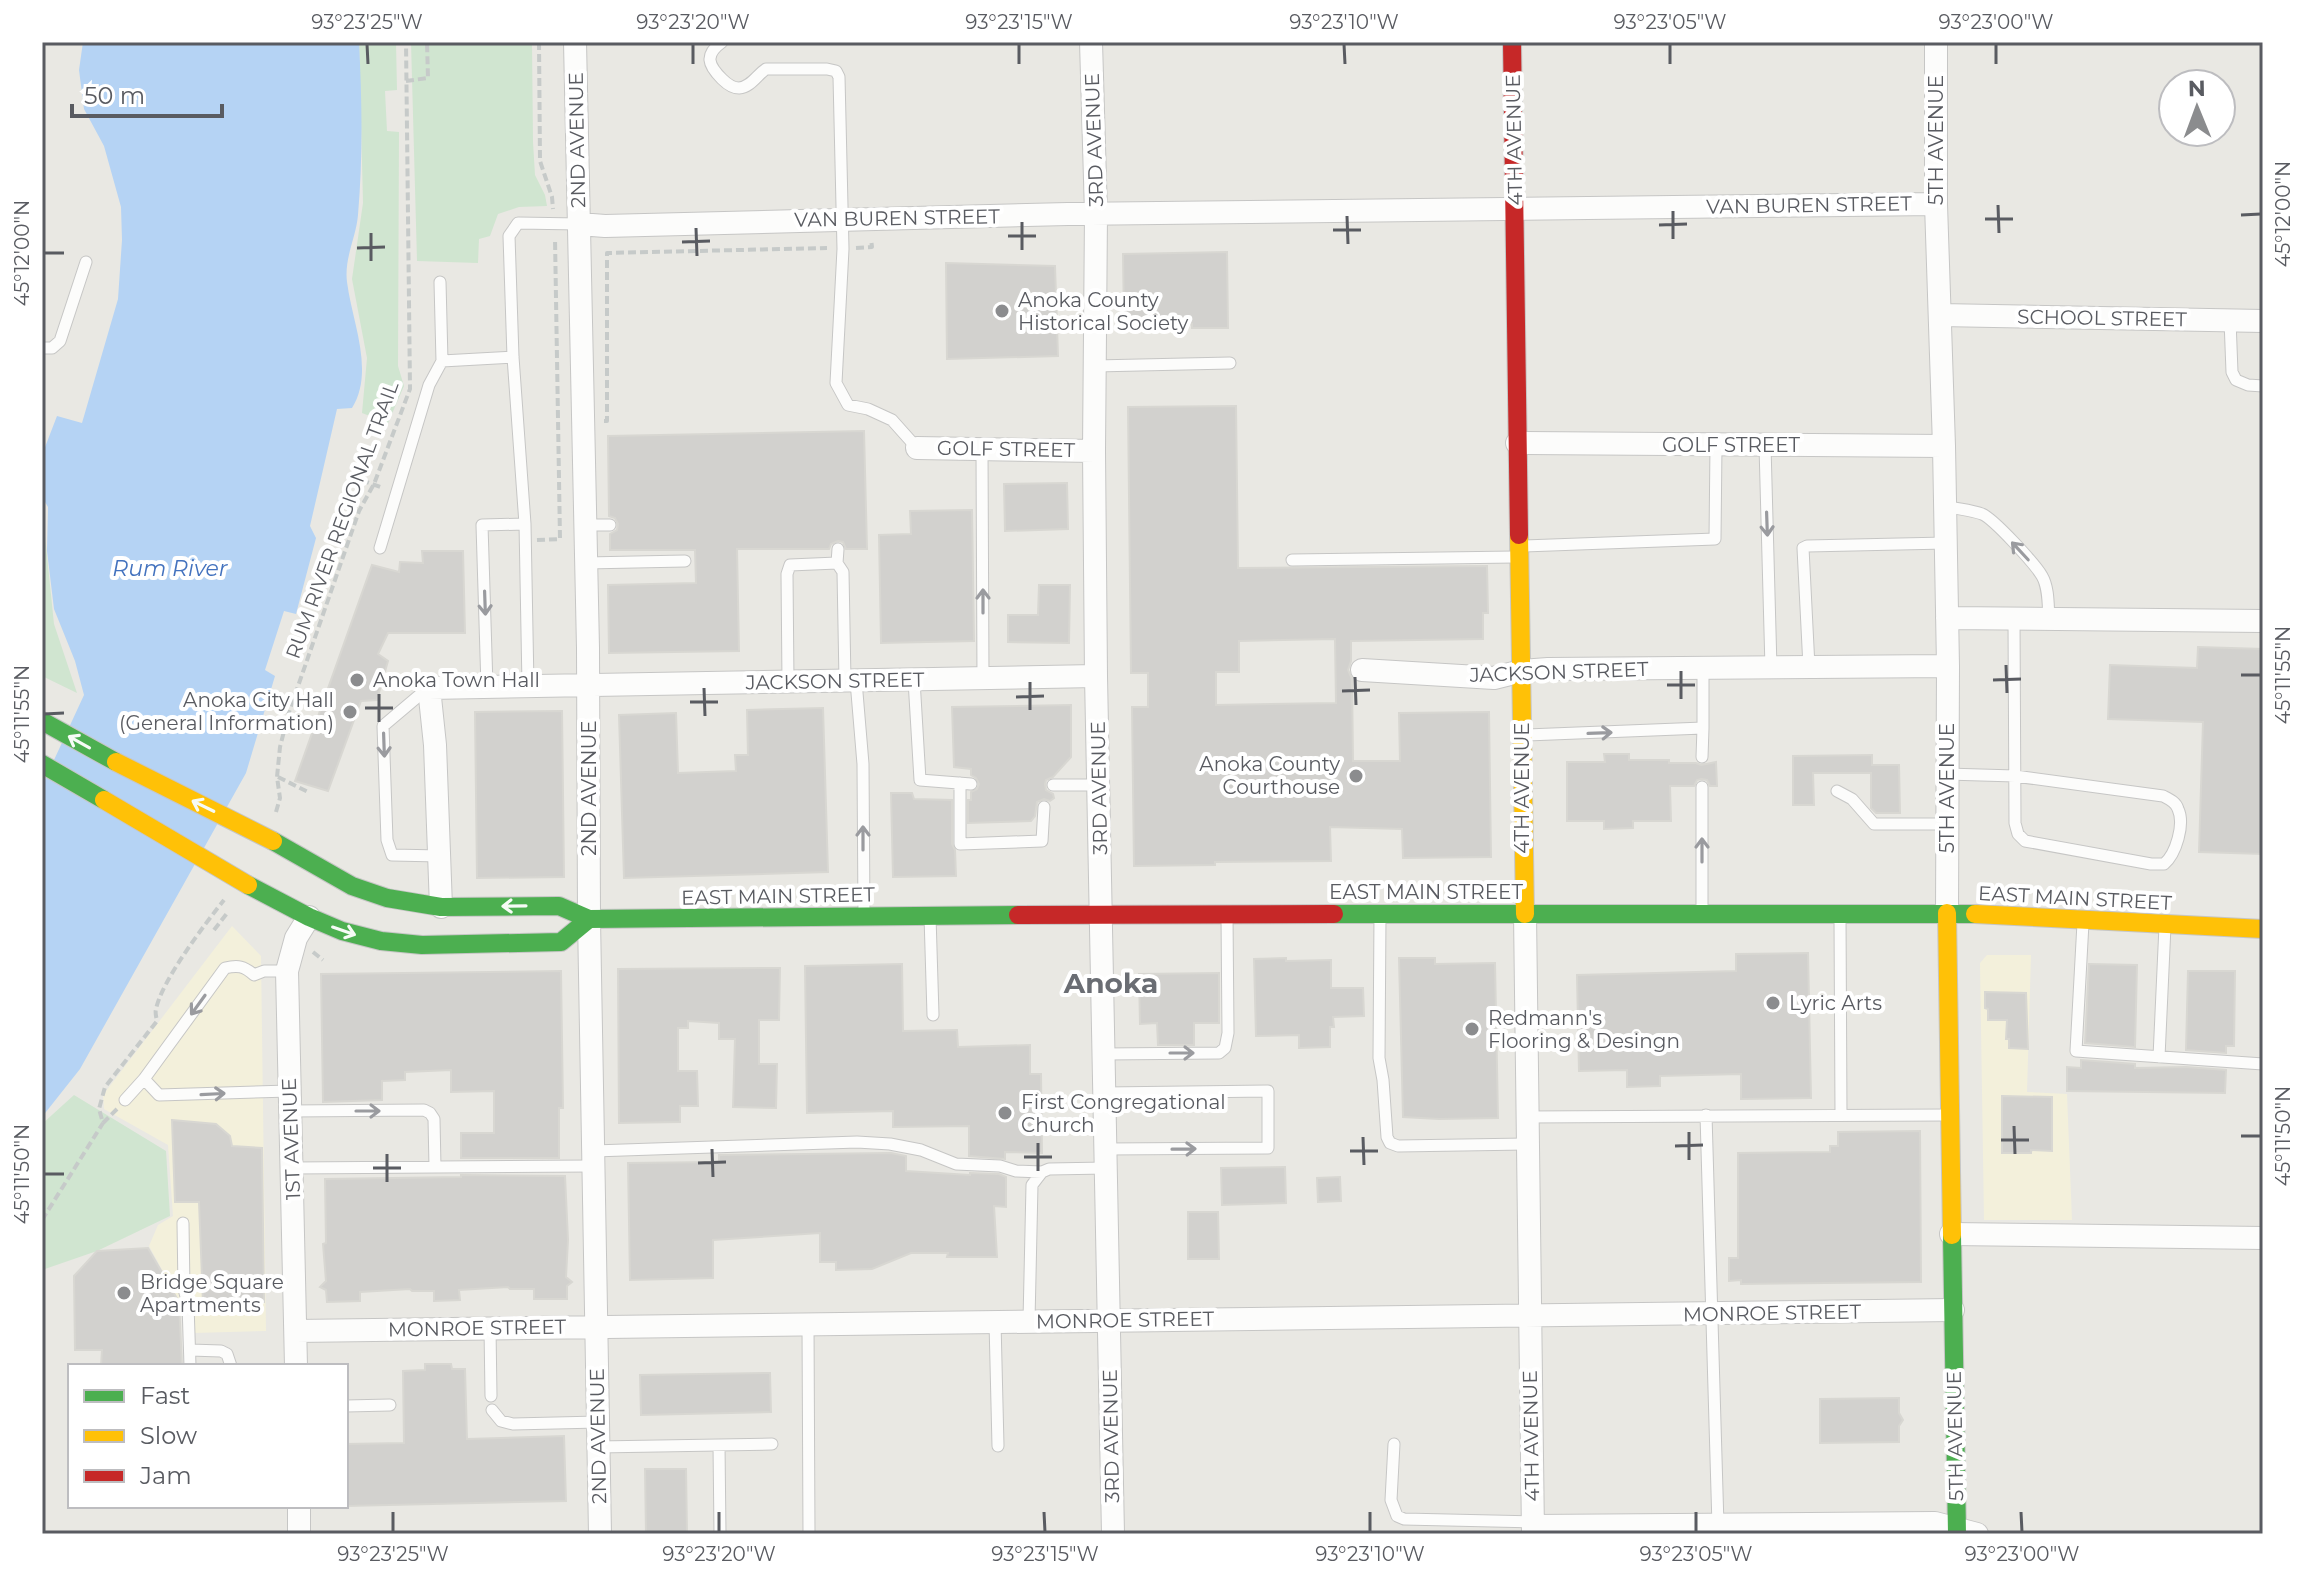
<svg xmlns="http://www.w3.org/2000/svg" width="2305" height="1576" viewBox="0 0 2305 1576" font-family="Montserrat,sans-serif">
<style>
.commercial{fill:#f3f0db}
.green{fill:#d0e5d0}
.water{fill:#b5d3f4}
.building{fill:#d2d1ce;stroke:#d8d7d2;stroke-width:2;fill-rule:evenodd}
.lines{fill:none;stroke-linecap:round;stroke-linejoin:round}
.lane-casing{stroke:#c6c6c5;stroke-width:13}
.street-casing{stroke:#c6c6c5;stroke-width:24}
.fast-casing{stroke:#c6c6c5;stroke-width:20}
.slow-casing{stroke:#c6c6c5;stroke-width:20}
.jam-casing{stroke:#c6c6c5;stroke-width:20}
.path{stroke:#c6cac9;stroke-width:4;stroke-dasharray:8 4;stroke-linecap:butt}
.lane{stroke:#fcfcfb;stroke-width:11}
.street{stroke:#fcfcfb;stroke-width:22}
.fast{stroke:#4caf50;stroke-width:18}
.slow{stroke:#ffc107;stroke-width:18}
.jam{stroke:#c62828;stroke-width:18}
.slow-bridge-casing{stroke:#c6c6c5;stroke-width:20;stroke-linecap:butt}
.slow-bridge{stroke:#ffc107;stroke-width:18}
.oneway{stroke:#9a9b9f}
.oneway2{stroke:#f6fbf6}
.ticks{fill:none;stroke:#595b61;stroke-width:3}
.poi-dot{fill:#8b8c8e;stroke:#fff;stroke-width:3}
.labels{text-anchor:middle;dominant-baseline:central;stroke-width:8;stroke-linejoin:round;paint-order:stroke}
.street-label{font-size:20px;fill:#595b61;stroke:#fff}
.poi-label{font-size:20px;fill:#595b61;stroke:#fff;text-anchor:start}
.water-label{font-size:22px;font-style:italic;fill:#4372be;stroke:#fff}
.district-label{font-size:28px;font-weight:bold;fill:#6a6d73;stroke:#fff}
.neatline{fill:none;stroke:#595b61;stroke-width:3}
.ticks-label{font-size:20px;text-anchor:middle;fill:#595b61}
</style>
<rect width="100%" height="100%" fill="#e9e8e3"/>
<path class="commercial" d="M232,926L261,956L266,1331L193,1333L192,1307L182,1306L149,1246L158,1225L173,1216L168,1145L104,1109L103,1095Z
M1987,955H2031L2027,1092L2067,1094L2072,1220H1984L1980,963Z"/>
<path class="green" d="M359,42H396L397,90L385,91L387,131L399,132L398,366L404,386L388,423L362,413L367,358L352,279L363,203Z
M411,42H532L533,142L535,175L545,195L547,206L519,207L498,214L490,236L479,239L478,263L417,261Z
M42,507L54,624L77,693L42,676Z
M74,1095L166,1151L170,1216L97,1251L42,1270V1124Z"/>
<path class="water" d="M83,42H359C362,100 363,157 358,215C356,238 344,258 347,282C352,322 375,371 352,408L337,409L310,526L316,538L296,614L284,611L265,670L275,676L246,773L80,1069L42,1117V786L84,695L75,661L54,609L47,551L48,507L42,497V455L57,416L82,423L118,299L122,240L121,207L104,146L84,109L79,70Z"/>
<path class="building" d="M1227,252L1228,328H1192V324L1158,325V321L1124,322L1123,254Z
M946,263L1055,266L1058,356L947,359Z
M1236,406L1238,568L1487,566L1488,613H1483V639L1351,641V661L1348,670L1352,679L1353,761H1400L1399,713L1489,712L1491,857L1403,858L1402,829L1330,827L1331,861L1215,862V865L1134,866L1132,707H1148V673H1131L1128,407ZM1335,639L1336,703L1216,705V672H1239V641Z
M864,431L867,549H846L843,542L838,541L831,544L829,549H737L739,651L609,653L608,585L696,583L695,550H610V534L617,530L618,524L615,518L609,516L608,436Z
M1067,483L1068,529L1005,531L1004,484Z
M972,510L974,641L881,643L879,535L911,534L910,511Z
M422,551H463L465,633H388L378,654L388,661L377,700L361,701L328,791L295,781L372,565L399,572L400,562L423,563Z
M1039,585H1070L1069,643L1008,642V615H1038Z
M2198,647L2263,649V854L2199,852L2203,722L2108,719L2110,665L2197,668Z
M1071,705V757L1053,777L1046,780L1045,784L1046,790L1053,794L1054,798L1050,801L1044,799L1037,802L1035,816L1031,821L968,823V800H971V792L977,789L979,784L976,778L971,775V769L954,767L952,707Z
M823,708L828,872L624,878L619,715L676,713L678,773L736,771L735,755H748L747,710Z
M562,711L564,877L477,878L475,712Z
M1604,754H1629V760H1669V763H1696L1701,765L1716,762L1717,786H1710L1707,780L1701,779L1697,780L1694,786H1670L1671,821H1633V828L1604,829V821H1567V762H1605Z
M1872,755V765H1899L1900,813H1876L1871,808V773H1813L1814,805H1793V756Z
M891,793H912L914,799L952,800V844L955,850L956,876L893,877Z
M1808,953L1811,1098L1741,1099V1074L1660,1076V1086L1627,1087V1070L1579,1071L1577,975L1736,971V954Z
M1286,958V961L1331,960V988H1363L1364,1016L1333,1017L1334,1027H1330V1047L1299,1048V1035L1256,1036L1254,959Z
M1399,958H1435V964L1495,963L1498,1118L1439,1119L1403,1117Z
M902,964L903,1031L957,1030L958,1047L1030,1045V1074H1041L1042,1153L1005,1152V1159L969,1156V1126L893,1127V1111L807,1113L805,966Z
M2089,964L2137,965L2135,1047L2085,1043Z
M780,968L779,1020H759V1064H777L776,1108L733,1107L735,1039H719V1023L688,1021V1028H678V1071H697L698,1106H680V1122L619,1123L618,969Z
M561,971L563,1108H559V1158H461V1133H494V1091L451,1092V1070L405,1072V1080L382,1081V1100L323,1102L321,974Z
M2188,971H2235L2234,1046H2226V1053L2186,1050Z
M1219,973V1023H1194V1045H1158L1157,1023L1140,1024L1139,974Z
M1985,992L2026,993L2028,1049L2009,1048V1039H2006L2007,1020H1988V1009L1985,1008Z
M2081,1060L2135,1064V1068L2186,1067L2226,1070L2225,1093L2067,1091V1067L2081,1068Z
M2002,1096L2052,1097V1151L2031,1150V1153H2002Z
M172,1120L216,1124L230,1136L232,1146L262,1148L264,1302L203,1303L199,1202H175Z
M1920,1131L1921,1282L1741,1284V1280L1729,1281V1258H1738V1153L1830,1152V1146H1838V1132Z
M891,1153L906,1156V1171L970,1175V1173L999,1174L1006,1177V1207L994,1206L997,1257H947L948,1253H911L872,1269L836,1270V1262H820V1233L713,1240V1278L630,1280L628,1163L719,1162V1155Z
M1285,1167L1286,1203L1222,1205L1221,1168Z
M461,1175L565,1176L568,1240L566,1277L572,1282L567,1286V1299H534V1289H510L508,1287L459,1290L460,1300L434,1301V1291H412L410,1289L360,1292V1301L327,1302L326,1290L320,1287L326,1281L323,1244L326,1243L325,1179L461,1177Z
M1340,1177L1341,1201L1318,1202L1317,1178Z
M1188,1212H1218L1219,1259H1188Z
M148,1248L179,1302L182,1366H101L102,1350H75L74,1276L97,1251Z
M425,1364H451L452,1369H465L467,1439L564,1436L566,1501L346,1506V1444L404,1443L403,1371L425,1370Z
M770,1373L771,1412L641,1415L640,1375Z
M1899,1398V1413L1903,1420L1899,1426V1442L1820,1443V1399Z
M645,1469H686L687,1534H646Z"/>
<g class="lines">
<defs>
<path id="lane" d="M722,42C704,55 708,65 722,79C727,84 732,88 739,88C751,87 757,75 766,69H827L836,71L839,77L843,249L836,383L848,405L868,409L892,420L917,448
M440,282L442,361L513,357
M2230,320L2232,372L2236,380L2248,385L2263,386
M42,348H52L60,341L86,262
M1095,366L1230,363
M1765,446L1771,668
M982,449L983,679
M1945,506C1957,509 1971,510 1982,514C1994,519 2035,564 2042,576C2049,588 2048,606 2049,619
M525,524L528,686
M585,525H610
M1524,546L1715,539L1716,445
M380,548L429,385L442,361
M1292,560L1515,557
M586,563L685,561
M837,563L838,549
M1809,667L1803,548L1807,546L1946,543
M914,680L920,780L971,784
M856,681L863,764L864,916
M788,682L787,574L790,565L837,563L843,572L845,681
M487,687L482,525L525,524L513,357L509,236L518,223L579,224
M428,688L383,726L387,840L392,855L440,856
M1527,735L1703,728V668
M1702,757L1703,728
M1947,774L2015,776L2163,796C2169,799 2176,802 2178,809C2185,824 2176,854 2164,864H2151L2025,841L2018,834L2015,823L2014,619
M960,783V844L1042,841L1044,807
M1053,785H1099
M1702,787V909
M1837,791L1852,799L1874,824H1947
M1380,915L1379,1058L1383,1080L1387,1137L1390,1143L1398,1146L1527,1144
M930,916L933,1015
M1840,916L1841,1115
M2083,923L2076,1051L2263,1064
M1104,1054L1219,1053L1225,1048L1228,1033L1227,915
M2159,1057L2165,926
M144,1079L159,1095L289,1091
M1105,1093L1268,1091V1148L1106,1149
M125,1100L144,1079L225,968C238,965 244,966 254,975L264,971H287
M290,1111L424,1110L430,1113L434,1119L435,1167
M1706,1115L1718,1526
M1526,1117L1949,1115
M594,1151L857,1142L890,1144L921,1150L956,1164L1000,1166L1016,1171L1042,1172
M292,1168L594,1166
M183,1223L184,1289L188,1304L190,1366
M1029,1321L1032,1185L1042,1172L1049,1169L1106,1168
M995,1322L998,1446
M808,1324L809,1534
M490,1328L491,1396
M190,1350L221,1351L227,1354L231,1366
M346,1406L390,1405
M492,1410L501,1421L513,1424L598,1422
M1394,1444L1391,1500L1397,1516L1404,1519L1533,1522
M719,1445L720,1534
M598,1447L772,1444"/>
<path id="street" d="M575,42L588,648L589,919L600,1534
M1091,42L1096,214L1094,451L1096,676L1113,1534
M1936,42V204L1944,446L1948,666L1947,913
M579,224L605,226L1068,214L1936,204
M1940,315L2263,321
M1517,443L1944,446
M917,448L1094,451
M1947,618L2263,621
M1362,670L1494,678L1522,671L1548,669L1948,666
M441,907L435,745L429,688L1096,676
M1525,914L1533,1534
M1951,1234L2263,1238
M296,1331L1953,1310
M296,1366L287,971L296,938L309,917
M299,1506V1534
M1533,1526L1935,1523L1977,1534"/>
<path id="fast" d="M42,721L116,762
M42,764L104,800
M273,841L352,886L387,898L441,907L559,906L589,919L1018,915
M248,885L309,917L342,931L381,941L422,945L561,942L589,919
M1334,914H1975
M1952,1235L1957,1534"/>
<path id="slow" d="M1519,535L1525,914
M1947,913L1952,1235
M1975,914L2263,929"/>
<path id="jam" d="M1512,42L1519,535
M1018,915L1334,914"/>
</defs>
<use href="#lane" class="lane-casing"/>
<use href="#street" class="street-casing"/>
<use href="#fast" class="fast-casing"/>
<use href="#slow" class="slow-casing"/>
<use href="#jam" class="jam-casing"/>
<path class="path" d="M539,42L540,161L552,197L553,209
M406,81L428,78L427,42
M856,248L872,247L871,239
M604,421H607V253L827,248
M350,476L383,488
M537,540L560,539L555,238
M278,777L308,792
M276,812L280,798L277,777L280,747L289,712L359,511L374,484L410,389L406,42
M214,930L228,912
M313,952L323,960
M117,1109L103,1123L99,1109L105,1087L157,1021C156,1016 155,1013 156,1009C162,980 205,924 224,900
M42,1220L103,1123"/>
<use href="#lane" class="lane"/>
<use href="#street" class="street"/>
<use href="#fast" class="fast"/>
<use href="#slow" class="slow"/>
<use href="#jam" class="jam"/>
<defs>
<path id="slow-bridge" d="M116,762L273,841
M104,800L248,885"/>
</defs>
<use href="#slow-bridge" class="slow-bridge-casing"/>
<use href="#slow-bridge" class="slow-bridge"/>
</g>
<defs><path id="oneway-shaft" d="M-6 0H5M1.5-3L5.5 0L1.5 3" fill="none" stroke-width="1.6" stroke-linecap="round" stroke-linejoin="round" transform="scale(2)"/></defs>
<g class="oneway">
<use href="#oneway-shaft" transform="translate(1767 524) rotate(88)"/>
<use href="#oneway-shaft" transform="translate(2020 551) rotate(-133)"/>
<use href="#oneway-shaft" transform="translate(983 601) rotate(-90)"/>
<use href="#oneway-shaft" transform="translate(485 603) rotate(88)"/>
<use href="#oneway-shaft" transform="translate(1600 733) rotate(-2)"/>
<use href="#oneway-shaft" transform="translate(384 745) rotate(88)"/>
<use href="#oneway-shaft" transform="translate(863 838) rotate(-90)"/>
<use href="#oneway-shaft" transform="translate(1702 850) rotate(-90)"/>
<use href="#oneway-shaft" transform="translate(198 1005) rotate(126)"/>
<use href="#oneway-shaft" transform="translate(1182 1053)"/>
<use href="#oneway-shaft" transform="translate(213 1094) rotate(-3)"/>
<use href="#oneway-shaft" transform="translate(368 1111)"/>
<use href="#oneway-shaft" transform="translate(1184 1149) rotate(-1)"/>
</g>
<g class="oneway2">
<use href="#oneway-shaft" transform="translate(79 742) rotate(-151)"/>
<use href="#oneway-shaft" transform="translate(203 806) rotate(-154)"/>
<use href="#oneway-shaft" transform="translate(514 906) rotate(179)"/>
<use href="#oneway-shaft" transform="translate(344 931) rotate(19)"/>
</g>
<path class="ticks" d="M367,44L368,64M693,44V64M1019,44V64M1344,44L1345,64M1670,44V64M1996,44V64M1998,205L1999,233M1673,211V239M2241,215L2261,214M1347,216L1348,244M1985,219H2013M1022,222V250M1659,225L1687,224M696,228L697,256M1333,230H1361M371,233V261M1008,236H1036M682,242L710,241M357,248L385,247M44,253H64M2006,665L2007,693M1681,671V699M2241,675H2261M1355,677L1356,705M1993,680L2021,679M1030,682V710M1667,685H1695M704,688L705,716M1342,691L1370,690M379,694V722M1016,697L1044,696M690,702H718M365,708H393M44,714L64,713M2014,1126L2015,1154M1689,1132V1160M2241,1136H2261M1363,1137L1364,1165M2001,1140H2029M1038,1143V1171M1675,1146L1703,1145M712,1149L713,1177M1350,1151H1378M387,1154V1182M1024,1157H1052M698,1163L726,1162M373,1168H401M44,1174H64M393,1512V1532M719,1512V1532M1044,1512L1045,1532M1370,1512V1532M1696,1512V1532M2021,1512L2022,1532"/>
<g class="poi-dot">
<circle cx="1002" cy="311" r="8"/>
<circle cx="357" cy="680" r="8"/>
<circle cx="350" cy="712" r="8"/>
<circle cx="1356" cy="776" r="8"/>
<circle cx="1773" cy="1003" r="8"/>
<circle cx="1472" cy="1029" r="8"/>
<circle cx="1005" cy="1113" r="8"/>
<circle cx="124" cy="1293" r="8"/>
</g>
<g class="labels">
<g class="street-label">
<text transform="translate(577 140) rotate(-91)">2ND AVENUE</text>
<text transform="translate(1094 140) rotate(-92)">3RD AVENUE</text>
<text transform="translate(1514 140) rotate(-91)">4TH AVENUE</text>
<text transform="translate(1936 140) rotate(-90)">5TH AVENUE</text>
<text transform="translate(1809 205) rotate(-1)">VAN BUREN STREET</text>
<text transform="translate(897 218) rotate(-1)">VAN BUREN STREET</text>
<text transform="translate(2102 318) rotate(1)">SCHOOL STREET</text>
<text x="1731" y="445">GOLF STREET</text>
<text transform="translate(1006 449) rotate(1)">GOLF STREET</text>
<text transform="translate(342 520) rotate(-70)">RUM RIVER REGIONAL TRAIL</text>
<text transform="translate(1559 672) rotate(-2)">JACKSON STREET</text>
<text transform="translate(835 681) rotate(-1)">JACKSON STREET</text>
<text transform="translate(589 788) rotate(-90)">2ND AVENUE</text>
<text transform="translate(1099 788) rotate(-91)">3RD AVENUE</text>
<text transform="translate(1522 788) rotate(-90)">4TH AVENUE</text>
<text transform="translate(1947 788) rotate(-90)">5TH AVENUE</text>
<text x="1426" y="892">EAST MAIN STREET</text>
<text transform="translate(778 896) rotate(-1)">EAST MAIN STREET</text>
<text transform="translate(2075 898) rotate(3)">EAST MAIN STREET</text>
<text transform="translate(291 1139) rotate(-92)">1ST AVENUE</text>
<text transform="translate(1772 1313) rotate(-1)">MONROE STREET</text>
<text transform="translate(1125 1320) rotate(-1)">MONROE STREET</text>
<text transform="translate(477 1328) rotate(-1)">MONROE STREET</text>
<text transform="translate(598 1436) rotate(-91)">2ND AVENUE</text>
<text transform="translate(1111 1436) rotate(-91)">3RD AVENUE</text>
<text transform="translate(1531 1436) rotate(-91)">4TH AVENUE</text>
<text transform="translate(1955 1436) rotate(-91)">5TH AVENUE</text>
</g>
<g class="poi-label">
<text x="1018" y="300">Anoka County<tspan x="1018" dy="23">Historical Society</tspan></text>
<text x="373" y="680">Anoka Town Hall</text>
<text x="334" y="700" text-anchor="end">Anoka City Hall<tspan x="334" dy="23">(General Information)</tspan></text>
<text x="1340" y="764" text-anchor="end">Anoka County<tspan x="1340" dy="23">Courthouse</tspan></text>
<text x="1789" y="1003">Lyric Arts</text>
<text x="1488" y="1018">Redmann's<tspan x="1488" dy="23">Flooring &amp; Desingn</tspan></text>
<text x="1021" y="1102">First Congregational<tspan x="1021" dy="23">Church</tspan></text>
<text x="140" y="1282">Bridge Square<tspan x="140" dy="23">Apartments</tspan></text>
</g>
<g class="water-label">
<text x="170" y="568">Rum River</text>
</g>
<g class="district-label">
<text x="1111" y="983">Anoka</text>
</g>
</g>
<rect width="2305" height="1576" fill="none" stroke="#ffffff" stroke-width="88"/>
<rect x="68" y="1364" width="280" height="144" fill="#ffffff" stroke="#bdbdc0" stroke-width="2"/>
<rect x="84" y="1390" width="40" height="12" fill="#4caf50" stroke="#bdbdc0" stroke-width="2"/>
<text x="140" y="1404" font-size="24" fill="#595b61">Fast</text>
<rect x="84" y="1430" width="40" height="12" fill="#ffc107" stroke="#bdbdc0" stroke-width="2"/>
<text x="140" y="1444" font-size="24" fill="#595b61">Slow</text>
<rect x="84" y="1470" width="40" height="12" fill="#c62828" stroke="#bdbdc0" stroke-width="2"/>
<text x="140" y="1484" font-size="24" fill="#595b61">Jam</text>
<g transform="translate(2197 108) rotate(359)"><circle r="38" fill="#ffffff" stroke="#bdbdc0" stroke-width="2"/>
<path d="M0-6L14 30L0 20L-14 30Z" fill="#8b8c8e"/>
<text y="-12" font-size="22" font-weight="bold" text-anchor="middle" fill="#595b61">N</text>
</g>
<path d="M72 104v12h150v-12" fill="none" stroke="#595b61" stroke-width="4"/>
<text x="84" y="104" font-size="24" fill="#595b61" stroke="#ffffff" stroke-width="6" paint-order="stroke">50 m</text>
<rect x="44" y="44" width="2217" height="1488" class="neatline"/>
<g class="ticks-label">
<text x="367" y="29">93°23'25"W</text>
<text x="693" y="29">93°23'20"W</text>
<text x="1019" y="29">93°23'15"W</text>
<text x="1344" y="29">93°23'10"W</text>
<text x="1670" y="29">93°23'05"W</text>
<text x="1996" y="29">93°23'00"W</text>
<text transform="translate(2283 214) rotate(-90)" y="7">45°12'00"N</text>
<text transform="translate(22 253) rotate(-90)" y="7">45°12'00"N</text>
<text transform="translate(2283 675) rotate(-90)" y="7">45°11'55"N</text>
<text transform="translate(22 714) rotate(-90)" y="7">45°11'55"N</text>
<text transform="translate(2283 1136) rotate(-90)" y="7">45°11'50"N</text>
<text transform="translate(22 1174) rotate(-90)" y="7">45°11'50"N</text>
<text x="393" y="1561">93°23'25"W</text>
<text x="719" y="1561">93°23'20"W</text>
<text x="1045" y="1561">93°23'15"W</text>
<text x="1370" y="1561">93°23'10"W</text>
<text x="1696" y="1561">93°23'05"W</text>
<text x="2022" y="1561">93°23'00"W</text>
</g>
</svg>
